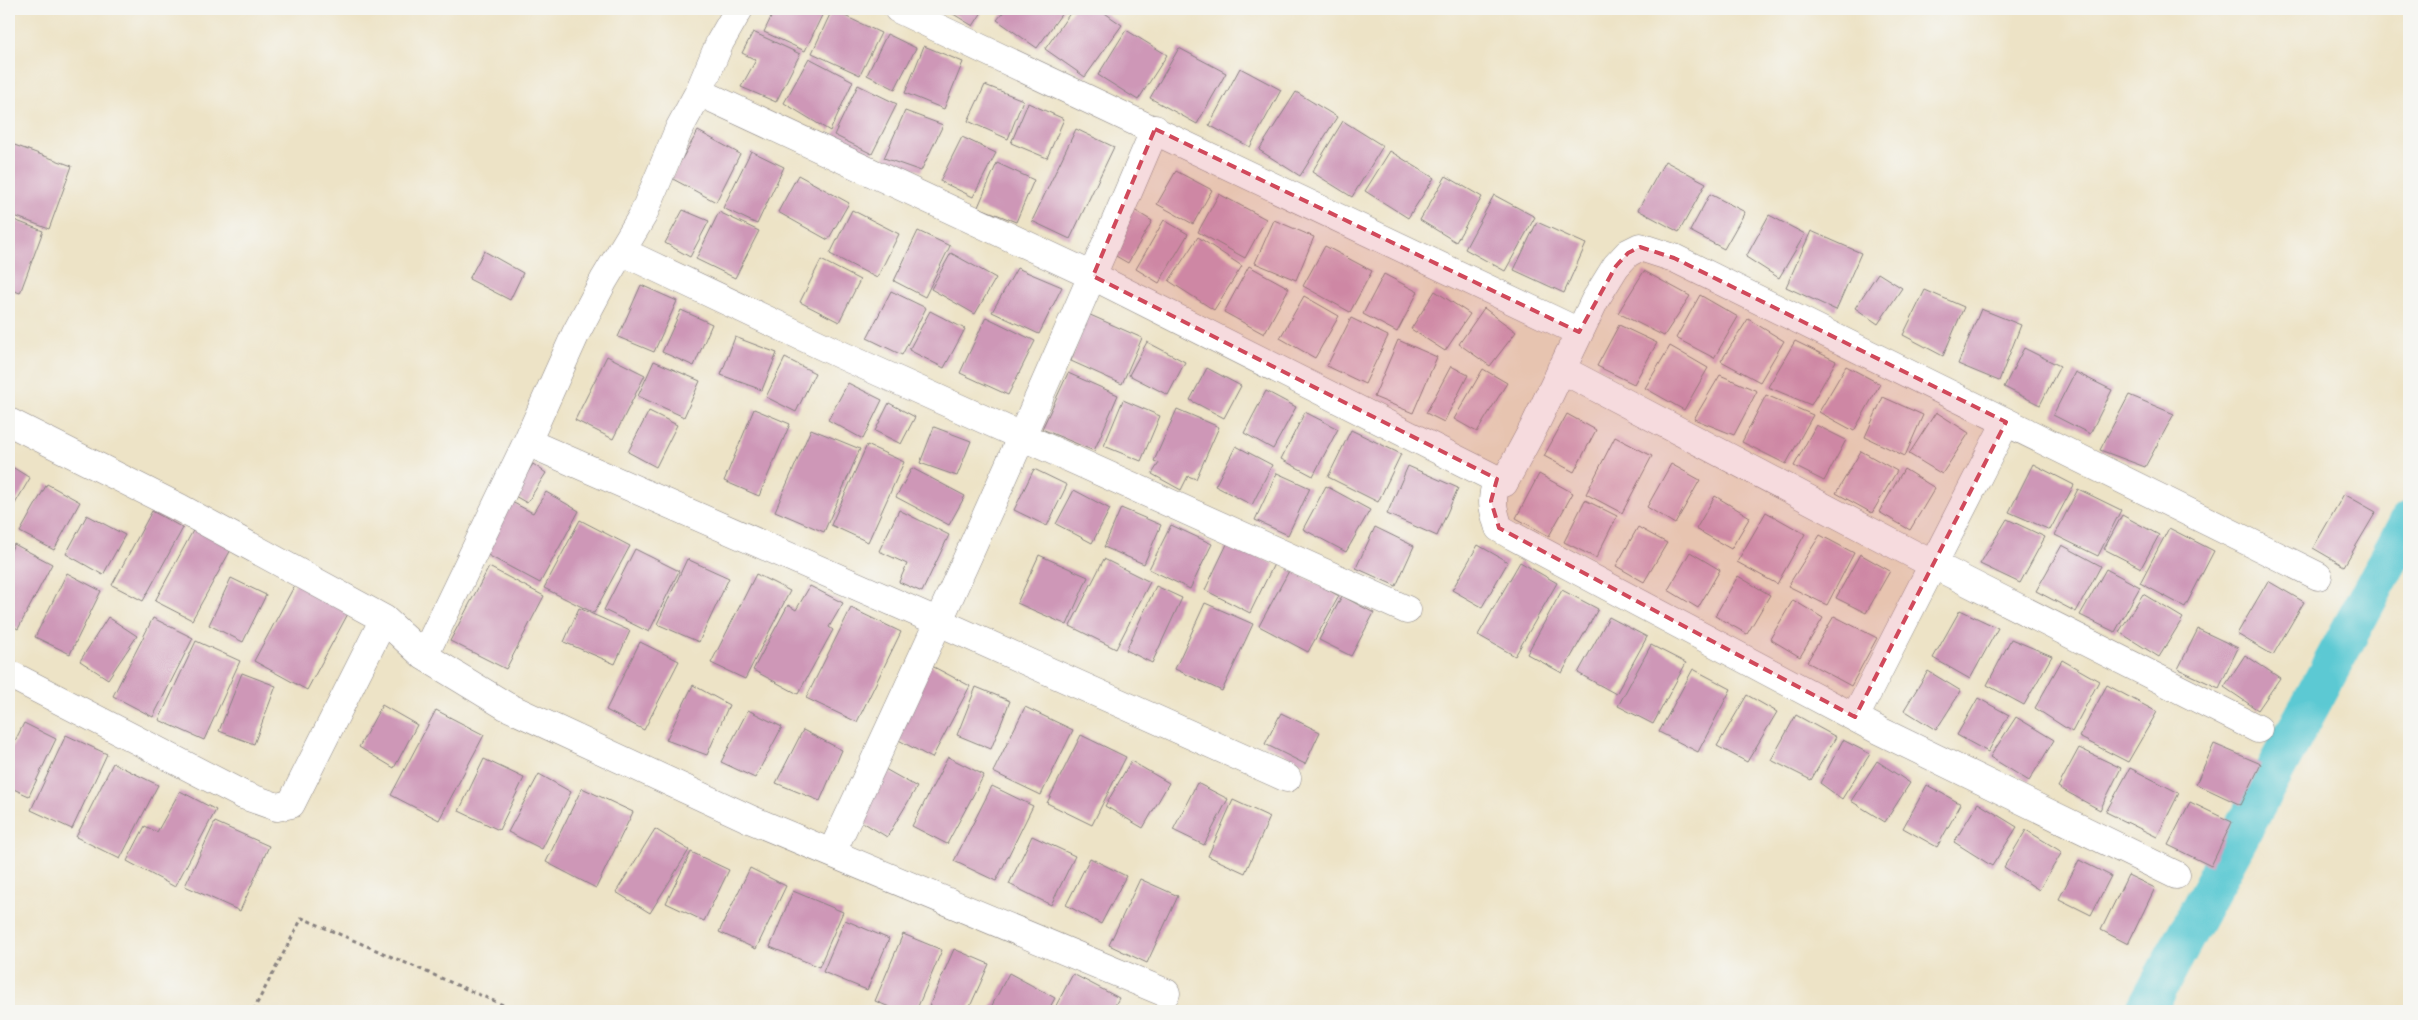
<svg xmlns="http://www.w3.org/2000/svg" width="2418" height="1020" viewBox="0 0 2418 1020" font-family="'Gentium Book Plus',serif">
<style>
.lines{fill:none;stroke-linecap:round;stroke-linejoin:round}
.canal{stroke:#5cc9d3;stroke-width:40}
.building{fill:#ce97b7}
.street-casing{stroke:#888280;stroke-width:29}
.path{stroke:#888280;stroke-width:3;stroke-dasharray:4 4;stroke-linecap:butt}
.street{stroke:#fff;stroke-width:28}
.marked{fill:#d1495b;fill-opacity:0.2;stroke:#d1495b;stroke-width:4;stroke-dasharray:10 6;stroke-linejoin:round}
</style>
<rect width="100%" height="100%" fill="#f6f6f2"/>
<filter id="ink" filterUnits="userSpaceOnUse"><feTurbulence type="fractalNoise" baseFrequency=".02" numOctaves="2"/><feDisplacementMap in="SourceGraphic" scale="10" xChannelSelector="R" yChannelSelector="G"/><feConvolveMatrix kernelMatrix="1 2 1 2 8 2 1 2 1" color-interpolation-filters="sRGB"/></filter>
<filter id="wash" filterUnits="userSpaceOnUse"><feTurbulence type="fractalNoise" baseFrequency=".0096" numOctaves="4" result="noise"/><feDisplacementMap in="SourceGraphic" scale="20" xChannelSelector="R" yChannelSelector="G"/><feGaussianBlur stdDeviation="1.12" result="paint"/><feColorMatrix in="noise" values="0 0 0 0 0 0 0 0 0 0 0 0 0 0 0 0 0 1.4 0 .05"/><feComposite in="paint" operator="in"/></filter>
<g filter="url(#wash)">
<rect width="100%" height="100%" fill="#ede3c6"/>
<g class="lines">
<path class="canal" d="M2145,1011L2409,522"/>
</g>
<g id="blocks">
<path class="building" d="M775,9H825L805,51L764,32Z
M945,9H984L973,26Z
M1006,9H1065L1037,48L997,20Z
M1073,9H1099L1122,25L1085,77L1045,49Z
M832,10L881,33L860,75L812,53Z
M1126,30L1167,55L1138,100L1098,75Z
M753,32L800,54L776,102L741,87L756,60L742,53Z
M887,34L916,48L895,89L867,75Z
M924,46L963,62L944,109L905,93Z
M1179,48L1226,73L1197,124L1150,98Z
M809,58L853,81L830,131L784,103Z
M1240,68L1281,90L1250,147L1209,125Z
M858,85L897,104L872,154L834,135Z
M985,85L1023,100L1008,139L968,121Z
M1296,92L1337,117L1300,176L1259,150Z
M1028,103L1064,119L1047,158L1011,143Z
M905,111L943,125L921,171L884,158Z
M1343,121L1383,146L1352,197L1312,172Z
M1076,129L1114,147L1070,239L1032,221Z
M698,131L740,154L716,202L671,178Z
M962,137L996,153L973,197L940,181Z
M9,143L72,166L49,229L9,214Z
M751,151L784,167L757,224L723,208Z
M1390,151L1434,178L1408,218L1365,191Z
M1665,161L1706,183L1679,232L1638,210Z
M997,163L1034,180L1016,222L978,207Z
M1176,171L1212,190L1193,224L1157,204Z
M798,175L849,203L828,240L778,212Z
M1446,176L1482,197L1456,242L1420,220Z
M1219,194L1266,219L1245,258L1198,232Z
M1710,194L1745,212L1724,249L1690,231Z
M1494,195L1535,217L1505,271L1465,249Z
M1131,208L1152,221L1128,263L1107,251Z
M683,210L709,221L690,257L665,243Z
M852,210L899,234L877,278L830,254Z
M719,212L759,231L735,278L696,259Z
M1769,215L1805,234L1779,278L1746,257Z
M9,218L43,231L20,293L9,289Z
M1164,220L1188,234L1159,283L1136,269Z
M1274,220L1314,237L1296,280L1255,263Z
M1537,222L1586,244L1564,293L1514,270Z
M918,231L950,246L925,297L894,281Z
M1811,231L1861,253L1836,310L1786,287Z
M1198,237L1242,266L1214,310L1169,281Z
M1325,246L1372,271L1350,312L1303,286Z
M484,251L523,273L510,300L469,279Z
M951,253L996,278L975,314L931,289Z
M821,260L860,280L839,322L800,302Z
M1249,266L1289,288L1264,334L1224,312Z
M1017,268L1062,287L1039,334L992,312Z
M1644,271L1690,296L1664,336L1618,313Z
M1878,273L1902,288L1878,324L1855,308Z
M1384,274L1418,292L1397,332L1363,314Z
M641,285L677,301L654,352L618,337Z
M1925,290L1964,307L1943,356L1903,335Z
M891,291L926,308L902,355L867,338Z
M1435,291L1470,314L1445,351L1411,329Z
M1700,295L1738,317L1714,358L1676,338Z
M1304,296L1339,316L1315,358L1280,338Z
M1484,308L1516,332L1490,366L1459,344Z
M1981,309L2021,325L1999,381L1958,364Z
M681,310L712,324L694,366L662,352Z
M930,311L965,329L944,368L909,350Z
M1088,314L1142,338L1122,384L1071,361Z
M986,317L1035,341L1008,395L960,373Z
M1351,318L1388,336L1365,384L1327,366Z
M1748,319L1784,341L1760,382L1721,361Z
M1619,325L1657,343L1634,384L1597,366Z
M735,337L777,353L762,390L721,375Z
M1398,340L1437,357L1413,413L1374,397Z
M1795,341L1836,361L1811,405L1768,387Z
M1147,342L1185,362L1168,395L1129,375Z
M1670,346L1708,368L1684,410L1645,388Z
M2024,348L2060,366L2040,405L2004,387Z
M607,356L645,375L613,439L575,420Z
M785,358L815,373L796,412L766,397Z
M654,361L700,381L684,417L638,396Z
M1451,366L1468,375L1444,422L1426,413Z
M1846,366L1880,384L1854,431L1819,412Z
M1207,368L1241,386L1224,418L1190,400Z
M1483,369L1507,383L1477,432L1454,419Z
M2075,372L2112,390L2090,434L2053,415Z
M1068,373L1118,395L1094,451L1042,429Z
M1720,375L1757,391L1734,435L1694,419Z
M848,383L882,400L863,439L828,420Z
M1266,391L1296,407L1273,449L1244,433Z
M1766,395L1813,415L1786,464L1742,442Z
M2129,395L2174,414L2145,467L2100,450Z
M1883,397L1923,415L1905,456L1865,437Z
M1123,400L1160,416L1141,461L1104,446Z
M889,403L915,417L901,444L875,431Z
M754,409L790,424L759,496L724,481Z
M1177,409L1219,427L1196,479L1188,476L1181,490L1152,474L1159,463L1154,461Z
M649,411L677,425L656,467L628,452Z
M1305,412L1338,429L1313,476L1281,459Z
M1936,412L1969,433L1942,474L1909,454Z
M1567,414L1596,430L1574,472L1544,456Z
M1816,425L1846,440L1824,481L1794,466Z
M934,427L971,441L957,476L920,463Z
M811,429L860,449L824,532L775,511Z
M1351,430L1401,454L1378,502L1328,477Z
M1615,437L1652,456L1622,513L1586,494Z
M867,445L904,462L868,542L831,525Z
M1236,446L1272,465L1252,505L1215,486Z
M1861,451L1897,471L1872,513L1836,493Z
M533,464L546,473L527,503L513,495Z
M1671,464L1700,480L1675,524L1647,507Z
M2033,464L2074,485L2050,530L2009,512Z
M9,465L30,478L9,514Z
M1408,466L1458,488L1437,536L1387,514Z
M912,468L965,496L949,525L896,497Z
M1034,469L1067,485L1047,526L1014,510Z
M1904,469L1935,488L1910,530L1879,512Z
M1277,473L1310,488L1288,535L1255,520Z
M1539,474L1573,493L1549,536L1516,518Z
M47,484L80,502L54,550L20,532Z
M1326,486L1370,510L1346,552L1303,529Z
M2078,489L2121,510L2098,556L2055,535Z
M1074,490L1110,509L1092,543L1056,524Z
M546,492L579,511L540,583L480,551L508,500L533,513Z
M2344,494L2376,512L2344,566L2313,548Z
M1715,496L1750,517L1731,549L1696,529Z
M1585,500L1617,516L1596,558L1564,542Z
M1121,508L1161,525L1144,564L1104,547Z
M899,510L949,535L922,592L899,582L907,564L879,551Z
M152,511L183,528L143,601L112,585Z
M1766,512L1805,534L1777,584L1737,562Z
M87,515L125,535L103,575L66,554Z
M2122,515L2159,535L2141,568L2104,549Z
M2007,519L2045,537L2020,583L1980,564Z
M580,520L630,546L594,613L544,588Z
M196,525L233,546L192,620L155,601Z
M1171,525L1212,544L1190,589L1149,569Z
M1375,527L1414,546L1396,586L1356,568Z
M1638,527L1667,543L1644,582L1616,566Z
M2169,528L2214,551L2185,607L2140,583Z
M1820,535L1854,553L1827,605L1788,586Z
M1228,542L1274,564L1250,613L1205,590Z
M14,544L52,564L18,629L9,624V554Z
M1478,545L1508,562L1482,607L1452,590Z
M2062,545L2101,566L2076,612L2036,591Z
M635,549L679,571L649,632L604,610Z
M1690,552L1720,570L1698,608L1668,590Z
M1860,554L1890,571L1866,613L1836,598Z
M1039,555L1088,577L1067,625L1017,603Z
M687,559L729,578L699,642L657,624Z
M1104,559L1150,582L1116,649L1070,626Z
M1520,562L1557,583L1515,656L1478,635Z
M489,567L544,596L506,669L450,641Z
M1290,569L1339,596L1308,652L1259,626Z
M2106,569L2140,587L2115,632L2080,615Z
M67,573L101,591L70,654L35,637Z
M756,574L790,591L745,679L711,663Z
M1738,576L1770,595L1747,634L1715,616Z
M231,578L266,595L243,642L209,625Z
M297,581L350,610L307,690L254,661Z
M2268,581L2304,602L2273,655L2237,634Z
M810,586L843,603L829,627L833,630L798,694L753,670L788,605L796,610Z
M1156,586L1182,598L1152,663L1126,650Z
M1562,590L1598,609L1562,673L1527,654Z
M2143,594L2183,618L2159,657L2119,632Z
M1342,596L1374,613L1351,656L1319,640Z
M1793,600L1823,618L1800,657L1770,639Z
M1205,603L1253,624L1222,691L1175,669Z
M579,608L630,631L615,664L564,642Z
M851,608L901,632L857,722L806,698Z
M1960,610L1998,628L1970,679L1933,658Z
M1834,616L1877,638L1851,686L1807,662Z
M108,617L137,636L108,679L80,661Z
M1609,617L1647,637L1616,694L1578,673Z
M153,618L193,638L153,717L113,696Z
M2198,629L2238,648L2219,688L2178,669Z
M2011,639L2052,656L2024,705L1987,685Z
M196,641L240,661L204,740L159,720Z
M640,642L679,661L644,730L606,710Z
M1651,645L1686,663L1653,724L1618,706Z
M2245,655L2280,678L2258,710L2224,687Z
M2062,660L2099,681L2072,732L2035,708Z
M930,665L970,686L932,758L893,737Z
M1693,669L1731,689L1698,752L1659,732Z
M1928,671L1961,691L1936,730L1904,710Z
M242,673L276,686L254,744L219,731Z
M693,685L729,705L707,755L666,740Z
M2107,685L2157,712L2128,762L2079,737Z
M976,687L1010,701L991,749L957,735Z
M1747,695L1777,712L1747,762L1717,746Z
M1978,698L2009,715L1988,752L1957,735Z
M382,705L417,725L394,768L359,747Z
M1025,707L1073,730L1041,795L993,772Z
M436,710L484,735L439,820L391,795Z
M748,710L782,727L755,778L721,762Z
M1281,713L1320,732L1305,764L1265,744Z
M1796,715L1836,737L1811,780L1771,760Z
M2016,717L2054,740L2029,781L1990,757Z
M24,723L56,739L29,796L9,787V753Z
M803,730L842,750L820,801L776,783Z
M66,735L107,754L72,829L31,810Z
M1081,735L1126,757L1092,825L1047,803Z
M1843,740L1870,754L1842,799L1820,783Z
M2214,744L2261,764L2241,805L2196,784Z
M2079,748L2121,768L2100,810L2058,787Z
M948,757L984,775L947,844L912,826Z
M484,759L524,778L499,830L459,811Z
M1131,761L1169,783L1143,828L1105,806Z
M1877,761L1910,783L1885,822L1851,801Z
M113,763L158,785L120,859L76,837Z
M2130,768L2179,793L2157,837L2106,812Z
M885,769L917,787L887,837L856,818Z
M539,774L571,792L542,849L508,832Z
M1197,783L1228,799L1204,845L1173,830Z
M1927,785L1961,804L1937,847L1903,828Z
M992,786L1033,806L996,881L954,861Z
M582,788L633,812L596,888L546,862Z
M180,791L216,810L175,887L127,861L145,826L157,832Z
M1233,800L1270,817L1245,873L1208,856Z
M2190,802L2232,822L2211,866L2168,845Z
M1978,803L2017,827L1992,866L1954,842Z
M215,822L269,846L240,911L185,886Z
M655,829L689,850L650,913L616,892Z
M2026,830L2062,852L2039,890L2004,867Z
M1032,836L1075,856L1051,905L1009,884Z
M691,852L729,870L704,921L666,903Z
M1090,858L1126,876L1101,924L1066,905Z
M2079,860L2111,876L2091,915L2059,899Z
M750,868L786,886L756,949L719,932Z
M2128,875L2155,888L2128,944L2101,930Z
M1140,879L1178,896L1147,963L1109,945Z
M793,891L843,912L819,967L770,947Z
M845,920L889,939L867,990L823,972Z
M903,934L942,950L916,1011H899L875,1001Z
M954,949L989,964L968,1011H927Z
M1009,973L1055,998L1048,1011H989Z
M1073,974L1119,998L1112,1011H1053Z"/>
</g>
</g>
<g filter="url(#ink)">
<use href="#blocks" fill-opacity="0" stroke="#888280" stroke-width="1"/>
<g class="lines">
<defs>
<path id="street" d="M898,9L1579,332
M699,92L1093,276L1504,483L1535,425L1595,300L1616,266L1628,253L1640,247L1674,258L2318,576
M621,251L839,354L1407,610
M1561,369L1932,564L2258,729
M9,422L180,508L384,619L424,656L506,706L752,820L1166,993
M527,442L576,333L604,280L643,215L679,129L699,92L720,42L739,9
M1497,479C1491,500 1492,507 1499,528L1513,536L1878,730L2176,875
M424,656L527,442L939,622L1287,778
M9,674L243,795L277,807L291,804L384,619
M1855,717L2006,422
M832,852C944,613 1052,372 1155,129"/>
</defs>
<use href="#street" class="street-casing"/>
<path class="path" d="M253,1011L302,918L517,1011"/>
<use href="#street" class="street"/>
</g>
</g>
<path class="marked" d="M1155,129L1579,332L1616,266L1628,253L1640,247L1674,258L2006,422L1855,717L1499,528L1491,501L1497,479L1093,276Z"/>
<rect width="2418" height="1020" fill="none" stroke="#f6f6f2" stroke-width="30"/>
</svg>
